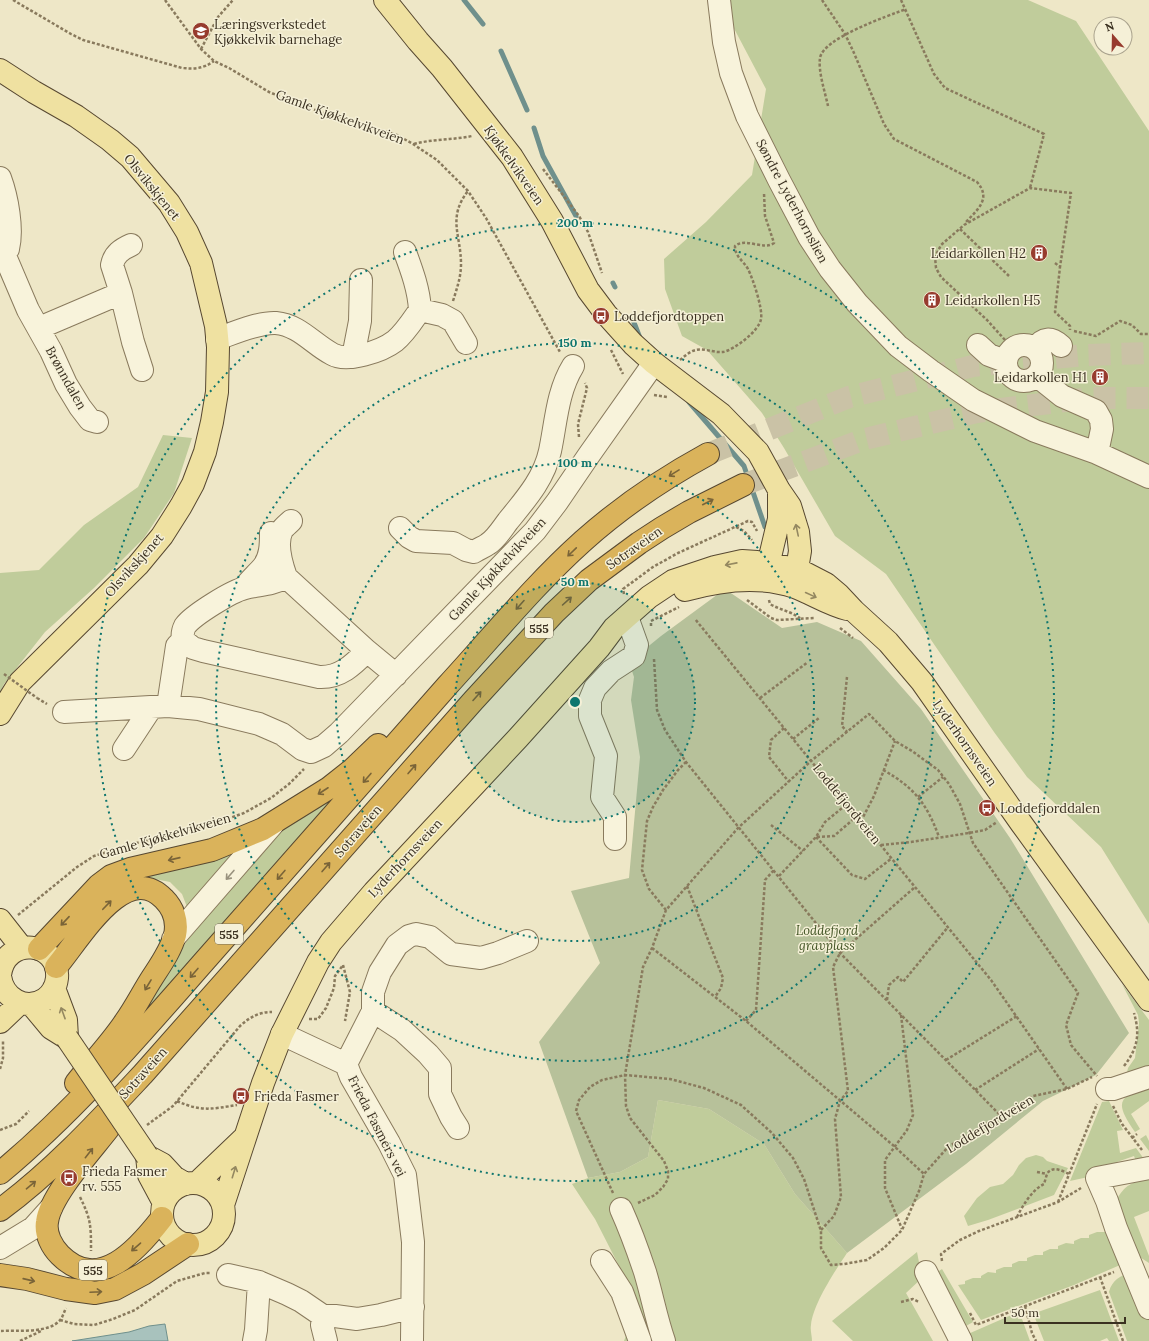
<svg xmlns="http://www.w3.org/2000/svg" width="1149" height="1341" viewBox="0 0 1149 1341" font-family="Lora,serif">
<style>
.green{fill:#c0cc9b}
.cemetery{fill:#b7c19a}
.water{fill:#a8c2bd;stroke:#6f908c}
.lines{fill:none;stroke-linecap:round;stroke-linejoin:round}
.stream{stroke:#6f908c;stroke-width:5}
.highway-tunnel{stroke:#cac2a6;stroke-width:22;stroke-dasharray:22 11;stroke-linecap:butt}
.minor-casing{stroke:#897a5d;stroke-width:24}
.major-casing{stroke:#574831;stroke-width:24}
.highway-casing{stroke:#574831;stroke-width:24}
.path{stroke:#897a5d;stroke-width:2.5;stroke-dasharray:3 2;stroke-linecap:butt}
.minor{stroke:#f8f3db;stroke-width:22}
.major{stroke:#efe1a1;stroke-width:22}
.highway{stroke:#dab35b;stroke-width:22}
.major-bridge-casing{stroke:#574831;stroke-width:24;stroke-linecap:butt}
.path-bridge{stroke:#897a5d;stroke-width:2.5;stroke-dasharray:3 2;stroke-linecap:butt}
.major-bridge{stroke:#efe1a1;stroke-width:22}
.oneway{stroke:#7a6438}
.oneway2{stroke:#948860}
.oneway3{stroke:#99927e}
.ring{fill:none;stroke:#0f766e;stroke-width:2;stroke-dasharray:2 4}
.labels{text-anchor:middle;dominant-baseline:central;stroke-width:3;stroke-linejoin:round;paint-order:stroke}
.shield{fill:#f5f0d7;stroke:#726a57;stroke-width:1}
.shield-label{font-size:12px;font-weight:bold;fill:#3a3020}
.poi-label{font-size:13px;fill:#3a3020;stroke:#f5f0d7;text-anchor:start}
.street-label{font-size:13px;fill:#3a3020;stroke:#f5f0d7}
.park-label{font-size:13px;font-style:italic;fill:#445627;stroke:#f5f0d7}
.centre{fill:#0f766e;stroke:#f5f0d7;stroke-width:2}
.ring-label{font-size:12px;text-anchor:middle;font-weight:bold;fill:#0f766e;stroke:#f5f0d7;stroke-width:3;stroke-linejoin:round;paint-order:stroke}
</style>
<rect width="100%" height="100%" fill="#eee7c7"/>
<path class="green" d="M719,0H1028L1076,21L1149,131V924L1101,847L1027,777L994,732L886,574L835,536L784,448L762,413L707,350L682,336L665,289L664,259L706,222L752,175L766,89Z
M163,435L192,438L174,493L144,538L94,588L45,632L4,684L0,692V573L39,570L84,525L138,487Z
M349,779L254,889L162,993L140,1015L175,961L198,921L232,882L286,827Z
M248,846L189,912L182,894L170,882L134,875Z
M1122,984L1149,1020V1072L1126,1077L1128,1068L1135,1058L1139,1023L1138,1015Z
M1149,1083V1101L1131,1114L1140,1129L1135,1132C1114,1101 1118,1099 1149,1083Z
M658,1100L709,1109L764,1144L795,1194L847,1253C835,1271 813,1304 811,1325C810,1330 812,1336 812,1341H624L638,1303L595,1219L589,1210L572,1184L588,1178L620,1172L648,1157Z
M1109,1101L1123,1130L1117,1131L1120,1153L1136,1148L1144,1159L1138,1167L1134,1156L1117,1162L1111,1172L1070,1181L1102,1102Z
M1146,1135L1149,1141V1151L1140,1139Z
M1036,1155L1043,1157L1047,1161L1068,1168L1054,1195L988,1220L968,1226L964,1216L977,1198L990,1187L1003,1184L1013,1175L1019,1165L1026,1158Z
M1149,1177V1211L1134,1217L1149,1256V1263L1135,1254L1116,1201C1125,1184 1132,1183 1149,1177Z
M1114,1225L1127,1262L1074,1285L981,1320L958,1285L965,1284V1281L973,1278H981V1276L988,1272L996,1273V1270L1004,1267H1012V1264L1019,1261H1027V1258L1035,1255H1043V1252L1050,1249H1058V1246L1066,1243L1074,1244V1241L1081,1238H1089V1235L1097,1232H1105L1104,1229Z
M917,1252L922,1278L906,1293L933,1341H853L832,1321Z
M942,1269L973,1322L966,1326L936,1273Z
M1131,1272L1149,1312V1341H1127L1109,1292C1112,1280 1120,1276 1131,1272Z
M1100,1290L1119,1341H1109L1107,1338L1100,1341H1044L1035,1318L1038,1312Z
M1016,1313L1018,1319H1022L1030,1341H972L968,1334Z"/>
<path class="cemetery" d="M725,589L782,628L817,622L861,641L921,709L1010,838L1129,1033L1096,1075L1043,1101L966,1164L847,1253L795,1194L764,1144L709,1109L658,1100L648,1157L620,1172L588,1178L539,1042L600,963L571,891L629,878L640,757L631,700L634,677L629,662L661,636Z"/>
<path class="water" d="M165,1324L168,1341H72L129,1332L149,1326Z"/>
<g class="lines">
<path class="stream" d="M464,0L483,24
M501,51L527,110
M534,128L543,156L576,216
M613,283L615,287
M633,320L640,338
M689,402L744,466L765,527"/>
<path class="highway-tunnel" d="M708,454L849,397L973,366L1085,355L1149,353
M743,485L865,439L977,412L1090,398H1149"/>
<defs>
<path id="minor" d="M719,0L724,42L731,73L747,116L779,180L809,237L830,269L857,303L898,346L931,371L973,400L1035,431L1097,453L1149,477
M0,178C7,197 13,229 8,249L0,254
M405,252C412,271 419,290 420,310
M2,253L5,256L28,310L51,351L66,384L80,407L90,420L97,422
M121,293L112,265C114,254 122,249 131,245
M39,328L121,293L133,342L142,370
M217,339C234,333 259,322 276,323C299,325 313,344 332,354C347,363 382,351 395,341C405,333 413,320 420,310L442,315L453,321L466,343
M1006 363a18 18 0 1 1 36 0a18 18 0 1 1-36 0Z
M978,345L989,355L1005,361
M1035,349C1043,337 1051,337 1061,346
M353,357L360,321L361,280
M1037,376L1062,396L1096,411L1101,420L1102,429L1097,453
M291,521C288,524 284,527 282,530C275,544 281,563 286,577L367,651L396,675
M400,528L409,537L416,541L453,543L466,550L474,552C478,549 484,547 488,544C496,539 502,529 508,521C525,500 544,479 550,451C556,423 557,392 573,366
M286,577C269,586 262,584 245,588C232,591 193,615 185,626C183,630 182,635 183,640L193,648L203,651L319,677C340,678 353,665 367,651
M244,588C250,580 257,574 263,567C271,557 271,544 271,533
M168,706L177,646L183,640
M64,712L168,706L199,709L259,724L282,734L302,749L311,752L324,746L339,733L535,531L557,502L589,455L654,363
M124,749L151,708
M615,839V817L602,797L606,756L590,716V700L595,688L611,671L634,656L637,645L627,617
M173,939L273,824
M373,1011L402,1030L428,1054L440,1068V1094L451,1117L458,1128
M282,1034L346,1064L351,1077L389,1143L405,1175L413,1242L412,1341
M346,1064L373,1011V992L380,972L397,945L409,936L416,934L430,937L451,954L481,958L498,953L527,941
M1107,1089H1113L1149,1077
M1149,1168L1097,1178L1107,1201L1116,1228L1149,1308
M621,1209C630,1229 638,1251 645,1272C652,1295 656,1318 664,1341
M0,1248L33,1228L51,1208
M602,1261L622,1292L640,1341
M926,1272L961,1341
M228,1275L259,1282L287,1294L301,1301L323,1316H335L357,1319L381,1315L413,1307
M323,1316L322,1325L326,1341
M254,1341L256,1330L259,1282"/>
<path id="major" d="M385,0L418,41L442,68L512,157L552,221L588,290L606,314L633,344L654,363L721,414L758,452L779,490L790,506L798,532L800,551L797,569
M0,70L34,92L76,116L110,140L130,157L169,203L187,232L201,263L216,326L218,347L217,392L212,422L205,452L193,484L181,506L162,536L138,565L20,682L0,714
M773,577L770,563V557L779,519V491
M685,590C720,580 760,575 795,587C813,594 828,604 847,609
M0,920L22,948
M0,975C5,935 60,941 57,978C56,987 52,994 45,999C25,1012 3,998 0,976
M54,988L66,1020L67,1038
M31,1004L51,1028L67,1038
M0,1022L20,1003
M147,1156L149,1175L164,1203
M147,1156L162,1164L174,1177L186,1184
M197,1183L243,1139
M162 1214a31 31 0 1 1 62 0a31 31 0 1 1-62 0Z
M223,1205L263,1083L282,1034L318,962L331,942L374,892L518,738L599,648L614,628L649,597L673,581L715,567L742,561L757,562L797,569L826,584L839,595L854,611L888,642L922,682L1021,823L1149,1000"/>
<path id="highway" d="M39,949L99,885L111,876L130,869L212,850L263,829L329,788L353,769L378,745
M56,967C78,942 125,858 164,899C173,908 178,921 175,935C171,950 161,964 152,978C143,992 135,1008 125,1022C111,1043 92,1063 76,1083
M108,1129C91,1151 50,1196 47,1222C45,1234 52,1247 60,1255C99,1294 138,1249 162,1218
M0,1173C77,1109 142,1032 208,957C288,867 367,776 447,686C492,637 534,585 583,541C621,507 664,478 708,454
M0,1210C53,1171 98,1122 143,1074L473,701L554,613L589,580L639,543L662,528L689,512L743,485
M0,1275L27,1279L66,1289L95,1293L115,1289L143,1274L188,1244"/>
</defs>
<use href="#minor" class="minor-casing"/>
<use href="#major" class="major-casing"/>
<use href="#highway" class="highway-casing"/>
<path class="path" d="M13,0L71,34L83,40L182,68C194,69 203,69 214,61
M165,0L201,49L214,61L229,68L269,92L312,109L397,135L413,144L437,160L468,191L486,218L560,352
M822,0L845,34L854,53L884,124L894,139L977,182C992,199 977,210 965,223
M901,0L934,74L945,88L1044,134L1030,188
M201,49L218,17L233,0
M828,106C825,92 818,71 820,58C823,38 888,16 906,9
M414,144C432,139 453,140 472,136
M543,169L579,216L588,232L602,273
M960,229L1009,276
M1055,263L1060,267L1055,312L1070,326V330
M453,301C457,288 461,277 461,264C461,235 447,218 468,191
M1074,331L1096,336L1120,321L1132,325L1141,334H1149
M1005,340L987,320L941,277L936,268L935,257L941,245L964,225L1030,188L1071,193L1060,267
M611,350L623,374
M680,360C685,356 690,351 696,350C705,348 714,353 723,352C734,350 759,331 761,319C763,309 753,279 748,269C743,260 735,257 735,246C746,237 764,251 774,243L765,216L764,193
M654,395L667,397
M579,437L578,424L587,388L585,383
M736,527L744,531L752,540
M624,594L623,589L653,567L678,553L748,521L752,522L757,531
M747,600L771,618L777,620L815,618
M769,600L770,604C780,610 790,611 800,618
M651,626V621L679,607
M840,628L853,638
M654,659L657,710L665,730L686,762L840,953L1000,1115
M847,677L842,726L847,732
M37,698L47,704
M760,698L808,662
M784,728L771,740L769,757L789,782
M793,739L819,718
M883,770C914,787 927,804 939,837
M918,797L943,777
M861,821L874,796L895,741
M771,825L803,851
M816,837L852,875L865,879L892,858
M817,837L834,836L857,816
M881,845L911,842L969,833L985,830L997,822
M779,876L816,837L825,822L847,804
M687,886L723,978L721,988L715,997
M666,910L649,889L642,870L647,821L653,807L663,790L678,770L686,762
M18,915L77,867L94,856L140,842L213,824L244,813L271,798L289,784L304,769
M652,948L746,1021L894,1146L924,1174
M343,965L350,992L345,1021
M887,1000L889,985L898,977L903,982L948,927
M901,1015L913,1115L907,1130L885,1160V1188L902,1229
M309,1019H318L326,1008L334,988L335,976L343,965
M746,1021L756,1010L765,880L774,870
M946,1060L1017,1016
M1124,1066C1138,1048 1140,1034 1134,1013
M0,1069L3,1058V1040
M1067,1089L991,980L861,821L811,761L869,714L895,741L912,751L938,770L949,784L960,804L973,843L1078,993L1066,1025L1071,1045L1097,1076
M975,1090L1039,1049
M177,1101C201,1112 212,1109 237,1105
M1113,1106L1122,1124L1142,1150
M147,1125L173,1106L240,1026C250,1017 259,1012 272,1012
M0,1130L16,1124L29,1111
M1132,1138L1137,1134
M1037,1172L1047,1174
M613,1193L576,1111L579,1100L590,1087L602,1080L625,1075L670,1079L704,1088L741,1105L772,1133L793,1158L804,1179L821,1231V1248L831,1265L844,1264L867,1260L884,1248L902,1230L919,1191L924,1174L948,1147L1033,1096L1067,1089L1092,1077
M80,1197C91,1219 91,1226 91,1251
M1058,1202L1097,1104
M638,1203L655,1195L663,1187L668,1179V1171L664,1161L630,1118L626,1106L625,1075L643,967L652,948L666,910L738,828L811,761L695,619
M1017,1217C1023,1205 1032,1190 1044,1184C1045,1181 1046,1177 1047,1174C1052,1165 1063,1171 1069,1174
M821,1230L834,1216L841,1197L835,1119L840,1101L848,1091L833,967L840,953L915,887
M942,1261L941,1254L960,1240L979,1231L1058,1202L1081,1188
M1100,1277L1123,1341
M901,1302L913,1299L919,1302
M1025,1306L1032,1333L1036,1341
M970,1313L976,1325L1114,1272
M60,1320L74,1324L94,1325L113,1319L135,1310L177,1281L205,1273H210
M1,1331C17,1330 50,1334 61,1319C63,1316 64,1312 66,1308
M20,1341L41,1331"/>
<use href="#minor" class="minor"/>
<use href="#major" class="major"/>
<use href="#highway" class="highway"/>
<defs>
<path id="major-bridge" d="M67,1038L147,1156"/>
</defs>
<use href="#major-bridge" class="major-bridge-casing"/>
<path class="path-bridge" d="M4,674L37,698"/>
<use href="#major-bridge" class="major-bridge"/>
</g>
<defs><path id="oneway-shaft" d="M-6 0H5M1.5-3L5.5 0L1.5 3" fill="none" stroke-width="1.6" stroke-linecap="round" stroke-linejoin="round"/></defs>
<g class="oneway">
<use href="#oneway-shaft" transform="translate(674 473) rotate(148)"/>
<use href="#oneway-shaft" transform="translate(708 502) rotate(-27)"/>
<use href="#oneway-shaft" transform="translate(572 552) rotate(136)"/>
<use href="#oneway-shaft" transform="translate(567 601) rotate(-42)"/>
<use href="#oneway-shaft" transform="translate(520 605) rotate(132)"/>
<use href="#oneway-shaft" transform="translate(477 696) rotate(-48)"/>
<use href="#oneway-shaft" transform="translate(412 769) rotate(-49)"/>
<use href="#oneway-shaft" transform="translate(367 778) rotate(131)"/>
<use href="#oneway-shaft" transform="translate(323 791) rotate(147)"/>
<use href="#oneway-shaft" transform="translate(174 859) rotate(167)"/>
<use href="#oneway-shaft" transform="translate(326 867) rotate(-49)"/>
<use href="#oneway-shaft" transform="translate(281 875) rotate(131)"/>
<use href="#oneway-shaft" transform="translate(107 905) rotate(-46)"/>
<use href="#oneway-shaft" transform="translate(65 921) rotate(133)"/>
<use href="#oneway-shaft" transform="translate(194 973) rotate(131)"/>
<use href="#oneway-shaft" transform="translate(148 985) rotate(121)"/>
<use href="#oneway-shaft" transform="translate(89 1153) rotate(-52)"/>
<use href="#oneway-shaft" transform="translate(31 1185) rotate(-40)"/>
<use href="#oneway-shaft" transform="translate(136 1247) rotate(139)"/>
<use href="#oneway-shaft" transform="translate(29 1280) rotate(13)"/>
<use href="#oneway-shaft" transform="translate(96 1292) rotate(-3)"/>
</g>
<g class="oneway2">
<use href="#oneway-shaft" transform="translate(797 530) rotate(-102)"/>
<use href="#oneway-shaft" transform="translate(731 564) rotate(169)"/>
<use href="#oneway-shaft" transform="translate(811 595) rotate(25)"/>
<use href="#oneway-shaft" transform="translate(63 1013) rotate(-110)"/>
<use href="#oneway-shaft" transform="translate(234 1172) rotate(-73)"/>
</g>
<use class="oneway3" href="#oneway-shaft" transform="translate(230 875) rotate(131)"/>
<circle cx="575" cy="702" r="120" fill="#0f766e" fill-opacity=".12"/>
<g class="ring">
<circle cx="575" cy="702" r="120"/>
<circle cx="575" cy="702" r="239"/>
<circle cx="575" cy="702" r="359"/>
<circle cx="575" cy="702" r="479"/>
</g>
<defs>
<symbol id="school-disc" viewBox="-11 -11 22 22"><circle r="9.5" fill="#973b2e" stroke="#f5f0d7"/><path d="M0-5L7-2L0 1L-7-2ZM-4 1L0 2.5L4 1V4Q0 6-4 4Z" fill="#fff"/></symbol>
<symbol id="building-disc" viewBox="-11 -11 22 22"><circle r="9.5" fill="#973b2e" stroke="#f5f0d7"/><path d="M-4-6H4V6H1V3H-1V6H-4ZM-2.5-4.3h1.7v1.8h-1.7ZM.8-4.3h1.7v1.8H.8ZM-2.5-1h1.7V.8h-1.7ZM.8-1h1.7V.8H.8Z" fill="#fff"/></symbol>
<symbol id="bus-disc" viewBox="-11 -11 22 22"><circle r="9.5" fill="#973b2e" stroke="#f5f0d7"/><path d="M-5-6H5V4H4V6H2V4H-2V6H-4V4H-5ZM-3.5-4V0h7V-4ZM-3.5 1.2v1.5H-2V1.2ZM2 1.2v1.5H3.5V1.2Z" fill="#fff"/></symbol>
</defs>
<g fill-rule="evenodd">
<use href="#school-disc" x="191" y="21" width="20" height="20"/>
<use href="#building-disc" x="1029" y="243" width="20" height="20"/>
<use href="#building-disc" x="922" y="290" width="20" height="20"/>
<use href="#bus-disc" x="591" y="306" width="20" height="20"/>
<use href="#building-disc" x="1090" y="367" width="20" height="20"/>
<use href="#bus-disc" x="977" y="798" width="20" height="20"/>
<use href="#bus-disc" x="231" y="1086" width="20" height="20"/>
<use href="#bus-disc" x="59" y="1168" width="20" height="20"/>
</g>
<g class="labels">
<g class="shield">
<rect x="525" y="618" width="28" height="20" rx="3"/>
<rect x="215" y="924" width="28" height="20" rx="3"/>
<rect x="79" y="1260" width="28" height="20" rx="3"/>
</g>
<g class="shield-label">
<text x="539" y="628">555</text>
<text x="229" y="934">555</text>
<text x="93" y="1270">555</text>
</g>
<g class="poi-label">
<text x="214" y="24">Læringsverkstedet<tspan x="214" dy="15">Kjøkkelvik barnehage</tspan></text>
<text x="1026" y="253" text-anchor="end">Leidarkollen H2</text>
<text x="945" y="300">Leidarkollen H5</text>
<text x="614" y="316">Loddefjordtoppen</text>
<text x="1087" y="377" text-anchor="end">Leidarkollen H1</text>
<text x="1000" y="808">Loddefjorddalen</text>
<text x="254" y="1096">Frieda Fasmer</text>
<text x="82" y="1171">Frieda Fasmer<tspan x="82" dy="15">rv. 555</tspan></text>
</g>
<g class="street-label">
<text transform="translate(340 117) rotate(20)">Gamle Kjøkkelvikveien</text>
<text transform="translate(514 165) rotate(55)">Kjøkkelvikveien</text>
<text transform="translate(152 187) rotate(51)">Olsvikskjenet</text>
<text transform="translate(792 201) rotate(62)">Søndre Lyderhornslien</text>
<text transform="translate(66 378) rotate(61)">Brønndalen</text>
<text transform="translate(634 548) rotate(-35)">Sotraveien</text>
<text transform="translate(134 565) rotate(-48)">Olsvikskjenet</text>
<text transform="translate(497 569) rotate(-47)">Gamle Kjøkkelvikveien</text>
<text transform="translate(965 743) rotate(55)">Lyderhornsveien</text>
<text transform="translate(847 804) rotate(51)">Loddefjordveien</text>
<text transform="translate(358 831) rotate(-49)">Sotraveien</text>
<text transform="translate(165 836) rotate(-16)">Gamle Kjøkkelvikveien</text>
<text transform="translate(405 858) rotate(-47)">Lyderhornsveien</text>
<text transform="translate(143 1073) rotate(-48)">Sotraveien</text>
<text transform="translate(990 1124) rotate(-31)">Loddefjordveien</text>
<text transform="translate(377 1126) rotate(63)">Frieda Fasmers vei</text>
</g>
<g class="park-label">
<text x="827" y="930">Loddefjord<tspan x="827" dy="15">gravplass</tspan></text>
</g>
</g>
<circle cx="575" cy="702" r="6" class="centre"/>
<g class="ring-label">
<text x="575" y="227">200 m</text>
<text x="575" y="347">150 m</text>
<text x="575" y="467">100 m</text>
<text x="575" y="586">50 m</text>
</g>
<g transform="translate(1113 36) rotate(340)"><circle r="19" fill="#f5f0d7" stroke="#aaa38e"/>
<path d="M0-3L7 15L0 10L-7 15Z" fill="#973b2e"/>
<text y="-6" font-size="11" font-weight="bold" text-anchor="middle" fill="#3a3020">N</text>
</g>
<path d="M1005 1317v6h120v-6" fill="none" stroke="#3a3020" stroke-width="2"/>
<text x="1011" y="1317" font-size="12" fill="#3a3020" stroke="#f5f0d7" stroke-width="3" paint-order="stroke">50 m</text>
</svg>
